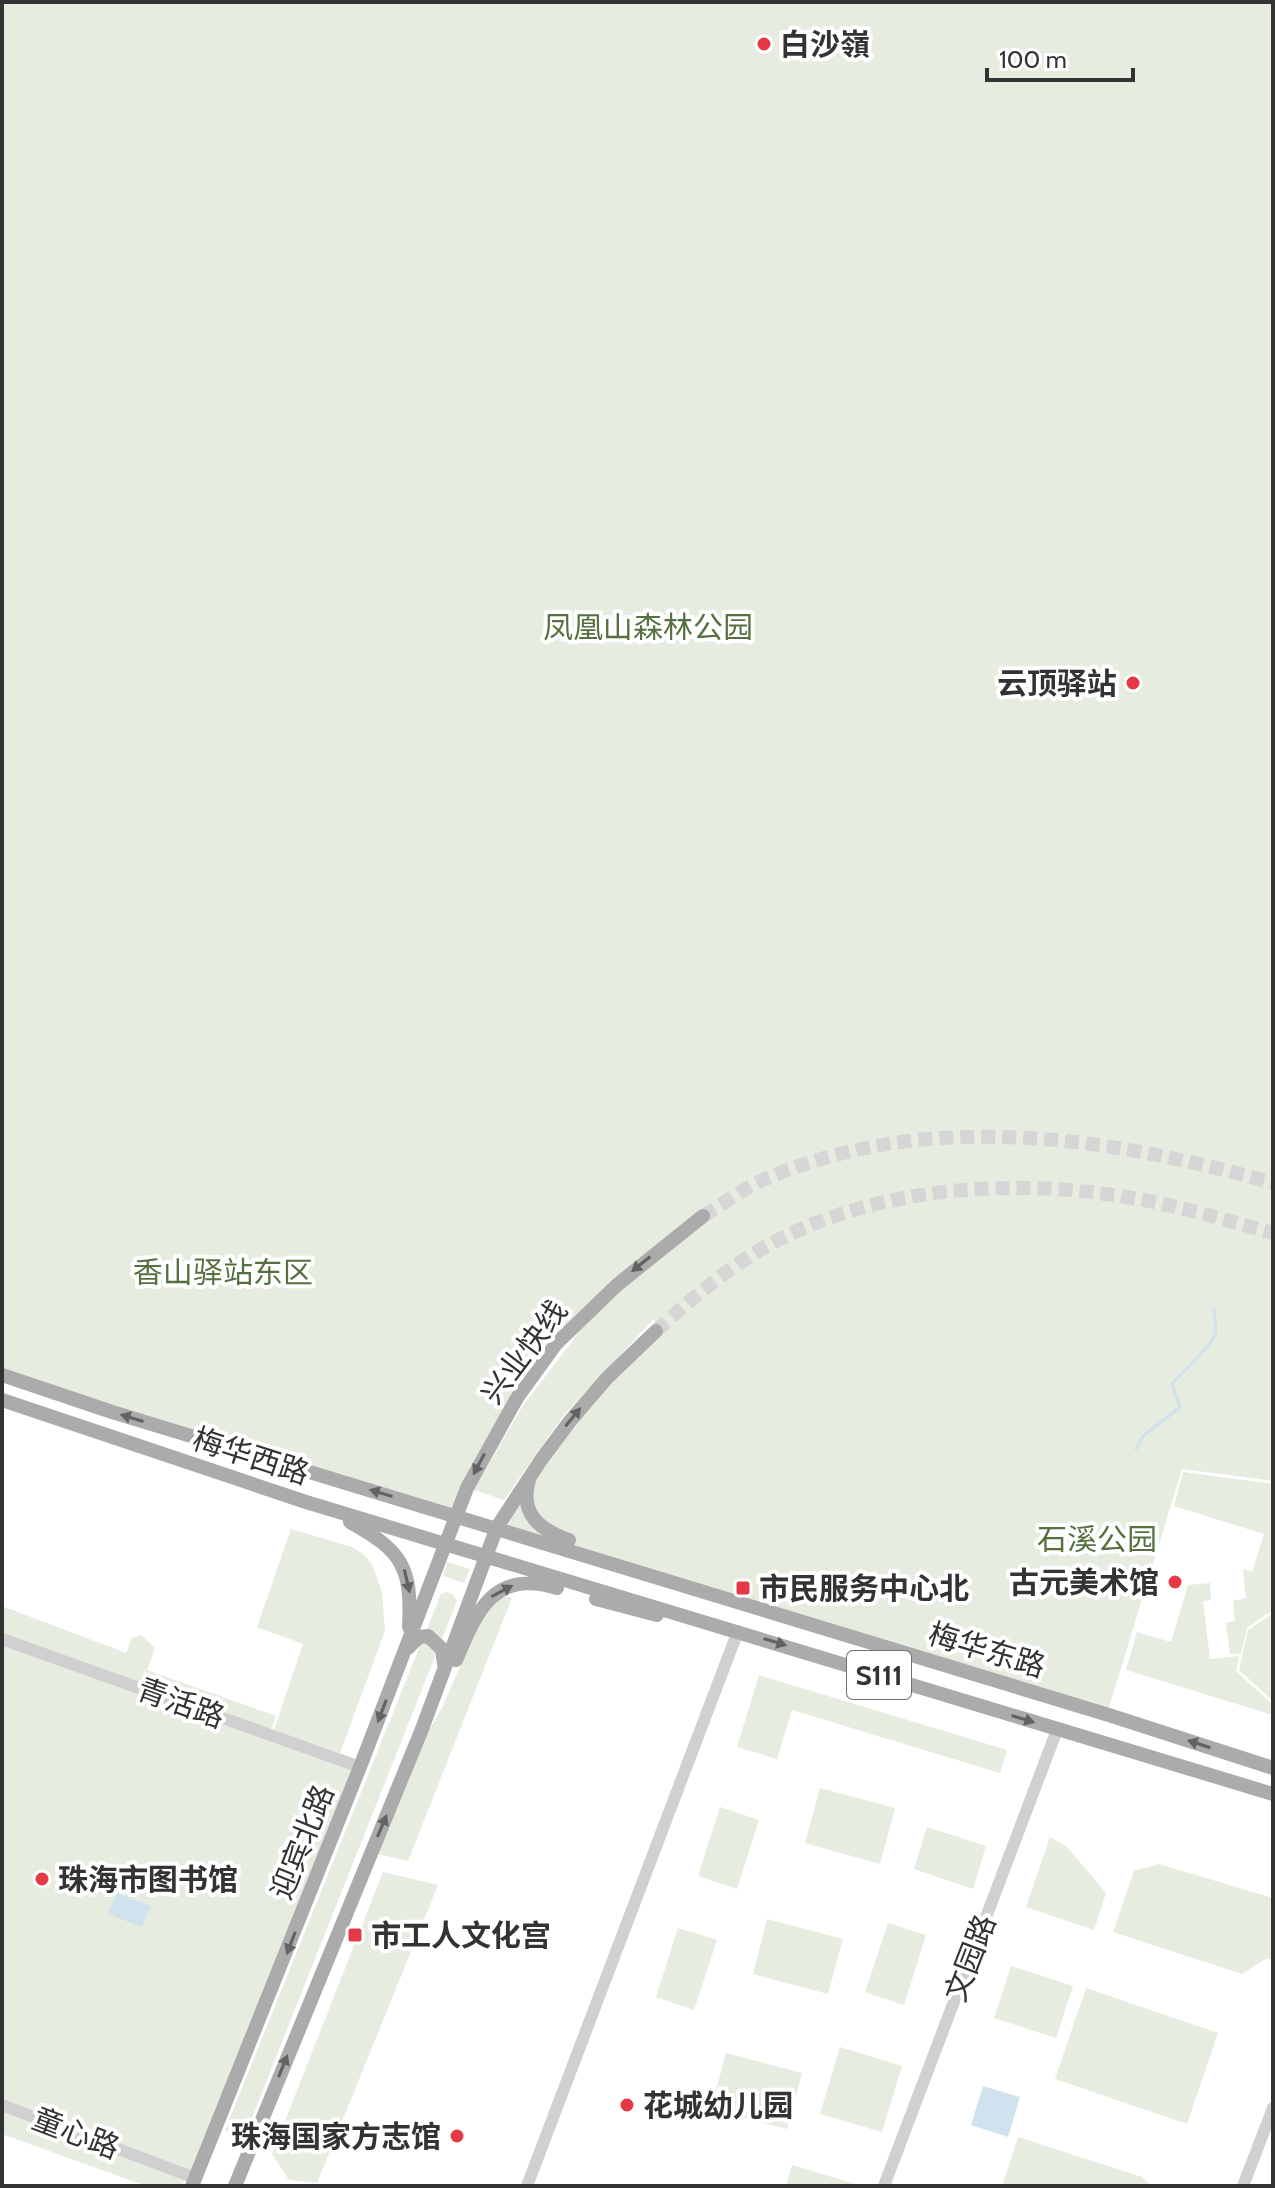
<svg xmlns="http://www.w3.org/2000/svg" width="1275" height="2188" viewBox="0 0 1275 2188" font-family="Cabin,'Noto Sans SC',sans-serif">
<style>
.green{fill:#e6ecdf}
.water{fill:#cfe2ee}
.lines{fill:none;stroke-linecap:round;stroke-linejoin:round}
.stream{stroke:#cfe2ee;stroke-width:3}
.major-tunnel{stroke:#d6d6d6;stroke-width:14;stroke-dasharray:14 7;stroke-linecap:butt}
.minor{stroke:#d0d0d0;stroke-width:12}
.major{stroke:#ababab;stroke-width:14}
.oneway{fill:#636363}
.poi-dot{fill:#e63946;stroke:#fff;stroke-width:3}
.labels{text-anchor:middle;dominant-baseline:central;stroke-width:8;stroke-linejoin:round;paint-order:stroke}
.shield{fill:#fff;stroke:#707070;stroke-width:2}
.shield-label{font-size:28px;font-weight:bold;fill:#333}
.poi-label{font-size:30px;font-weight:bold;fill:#333;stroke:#fff;text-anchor:start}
.park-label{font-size:30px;fill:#56703f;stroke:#fff}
.street-label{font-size:30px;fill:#333;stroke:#fff}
</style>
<rect width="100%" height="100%" fill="#fff"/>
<path class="green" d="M2,2H1273V1481L1182,1469L1107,1714L497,1527L554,1441L656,1331L654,1319L564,1415L504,1500L474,1490L522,1407L583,1327L556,1344L455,1515L2,1375Z
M1183,1472L1273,1484V1610L1247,1628L1241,1654H1230L1226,1623L1235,1621L1233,1601L1246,1598L1243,1569L1252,1572L1264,1534L1174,1506Z
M291,1529L352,1547L363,1554L372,1564L382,1592L385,1631L340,1753L274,1730L303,1644L257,1627Z
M447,1562L470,1569L464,1583L443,1576Z
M1210,1583L1211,1600L1203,1601L1210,1659L1239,1656L1236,1671L1273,1705V1715L1126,1670L1137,1632L1171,1642L1188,1585Z
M447,1592L453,1595L457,1601L244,2138L225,2130L441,1594Z
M500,1596L512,1598L408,1861L377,1854L428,1732L442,1708L483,1614Z
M2,1606L126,1653L132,1638L141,1635L155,1648L147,1670L276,1716L270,1732L2,1636Z
M1273,1613V1701L1239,1670L1248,1630Z
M2,1639L360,1767L195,2178L2,2104Z
M759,1675L1007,1750L1000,1773L792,1710L777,1759L737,1747Z
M820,1788L895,1808L880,1864L805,1843Z
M720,1807L759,1820L737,1889L698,1876Z
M927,1827L986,1846L973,1889L914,1869Z
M1050,1837L1067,1847L1106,1893L1094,1930L1026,1907Z
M1159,1864L1273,1898V1960L1267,1958L1242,1974L1113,1932L1134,1871Z
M383,1872L438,1885L317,2183L289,2180L272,2154Z
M767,1919L843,1939L828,1994L753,1974Z
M888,1923L926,1935L904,2005L865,1992Z
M678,1928L717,1940L694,2010L656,1997Z
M1011,1966L1073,1986L1056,2038L994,2018Z
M1086,1988L1218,2033L1187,2124L1055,2079Z
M840,2047L902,2066L882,2132L820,2114Z
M726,2053L802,2073L787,2129L711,2109Z
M2,2111L185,2179L182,2186H146L2,2134Z
M1018,2137L1142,2177L1151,2186H1002Z
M792,2165L862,2186H786Z"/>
<path class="water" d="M117,1893L151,1906L142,1927L108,1914Z
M983,2086L1020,2097L1008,2137L971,2125Z"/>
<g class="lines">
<path class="stream" d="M1136,1449L1143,1436L1180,1407L1172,1384L1210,1344L1216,1332L1214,1309"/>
<path class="major-tunnel" d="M703,1216C723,1204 744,1188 765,1179C929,1109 1108,1137 1273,1183
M656,1331C695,1296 735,1261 782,1238C885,1186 1020,1178 1132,1198C1180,1206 1226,1220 1273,1233"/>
<path class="minor" d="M2,1639L360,1767
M2,2105L195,2178
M527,2186L738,1631
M884,2186L1057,1730
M1243,2186L1273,2108"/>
<path class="major" d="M2,1375L112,1412L1112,1716L1273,1768
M2,1400L306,1502L1273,1794
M529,1480C519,1514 540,1530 569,1540
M350,1522C403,1551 412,1568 409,1627
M596,1599L657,1615
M408,1648L419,1637L428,1636L442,1649L444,1664
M456,1660C477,1611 493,1569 557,1588
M192,2186L360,1767L467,1488L517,1398L556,1344L617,1285L703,1216
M235,2186L422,1729L497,1527L541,1460L570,1421L607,1378L656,1331"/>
</g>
<defs><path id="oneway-solid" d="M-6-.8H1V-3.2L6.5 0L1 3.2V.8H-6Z" transform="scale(2)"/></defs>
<g class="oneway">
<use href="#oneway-solid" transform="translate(641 1264) rotate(141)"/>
<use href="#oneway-solid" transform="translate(573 1417) rotate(-51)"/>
<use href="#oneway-solid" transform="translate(132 1418) rotate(-163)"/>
<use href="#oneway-solid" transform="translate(479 1464) rotate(118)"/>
<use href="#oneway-solid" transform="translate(381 1493) rotate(-163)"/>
<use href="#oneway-solid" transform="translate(407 1581) rotate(77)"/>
<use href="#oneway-solid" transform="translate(502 1591) rotate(-28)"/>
<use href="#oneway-solid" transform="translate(775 1642) rotate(17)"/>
<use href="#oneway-solid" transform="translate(382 1711) rotate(111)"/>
<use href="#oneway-solid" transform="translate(1023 1719) rotate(17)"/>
<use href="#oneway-solid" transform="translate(1199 1744) rotate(-162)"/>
<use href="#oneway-solid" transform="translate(382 1826) rotate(-67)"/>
<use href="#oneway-solid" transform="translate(291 1943) rotate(111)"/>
<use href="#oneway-solid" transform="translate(283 2066) rotate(-68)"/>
</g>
<g class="poi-dot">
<circle cx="764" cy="44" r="8"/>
<circle cx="1133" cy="683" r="8"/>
<circle cx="1175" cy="1582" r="8"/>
<rect x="735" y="1580" width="16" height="16" rx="4"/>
<circle cx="42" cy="1879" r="8"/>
<rect x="347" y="1927" width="16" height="16" rx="4"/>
<circle cx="627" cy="2105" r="8"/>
<circle cx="457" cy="2136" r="8"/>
</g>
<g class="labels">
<rect class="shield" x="847" y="1651" width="64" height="48" rx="6"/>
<g class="shield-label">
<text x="879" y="1675">S111</text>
</g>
<g class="poi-label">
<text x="780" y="44">白沙嶺</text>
<text x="1117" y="683" text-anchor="end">云顶驿站</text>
<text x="1159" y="1582" text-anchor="end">古元美术馆</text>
<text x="759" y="1588">市民服务中心北</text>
<text x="58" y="1879">珠海市图书馆</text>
<text x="371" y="1935">市工人文化宫</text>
<text x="643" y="2105">花城幼儿园</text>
<text x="441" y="2136" text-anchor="end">珠海国家方志馆</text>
</g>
<g class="park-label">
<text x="648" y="627">凤凰山森林公园</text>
<text x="223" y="1272">香山驿站东区</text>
<text x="1097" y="1539">石溪公园</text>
</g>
<g class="street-label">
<text transform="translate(524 1352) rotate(-53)">兴业快线</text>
<text transform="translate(251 1456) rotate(18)">梅华西路</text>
<text transform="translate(987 1650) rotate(17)">梅华东路</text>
<text transform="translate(181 1703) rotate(20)">青活路</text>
<text transform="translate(302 1842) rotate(-68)">迎宾北路</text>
<text transform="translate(970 1958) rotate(-69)">文园路</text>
<text transform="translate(76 2133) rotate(21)">童心路</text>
</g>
</g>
<rect width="1275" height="2188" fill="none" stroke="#333333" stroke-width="8"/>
<path d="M987 68v12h146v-12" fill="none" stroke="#333333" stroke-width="4"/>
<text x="999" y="68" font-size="24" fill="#333333" stroke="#ffffff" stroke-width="6" paint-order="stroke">100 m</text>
</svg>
